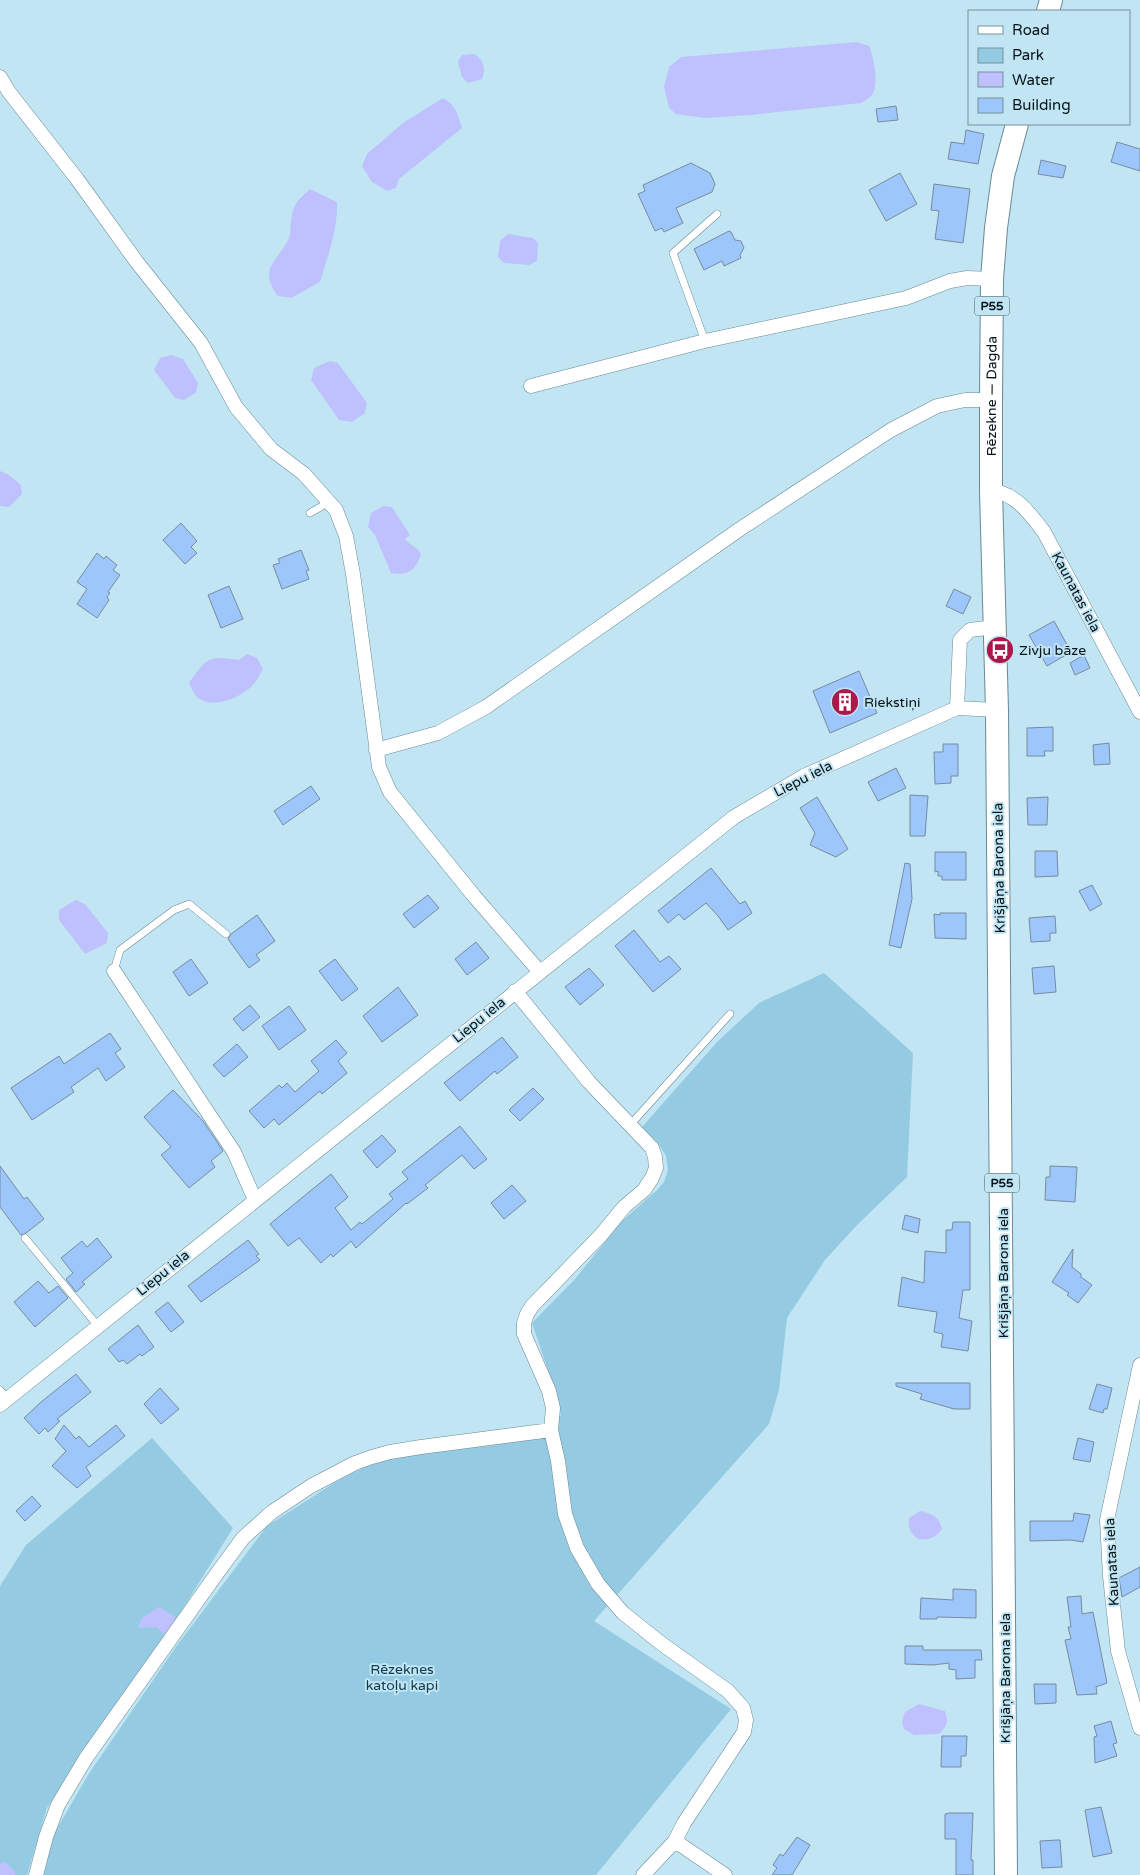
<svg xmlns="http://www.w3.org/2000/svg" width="1140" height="1875" viewBox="0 0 1140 1875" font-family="'Varela Round',sans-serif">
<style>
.green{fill:#95cbe2}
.water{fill:#bec1fe}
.building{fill:#9dc7fb;stroke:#778aa2}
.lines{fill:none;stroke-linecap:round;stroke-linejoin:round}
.lane-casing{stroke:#688996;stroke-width:8}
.street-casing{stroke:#688996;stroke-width:15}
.primary-casing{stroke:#688996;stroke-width:24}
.lane{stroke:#fff;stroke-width:7}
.street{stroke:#fff;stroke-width:14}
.primary{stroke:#fff;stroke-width:22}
.labels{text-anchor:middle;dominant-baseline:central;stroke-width:4;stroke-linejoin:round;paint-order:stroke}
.shield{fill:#c2e5f4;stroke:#3f535b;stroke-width:1}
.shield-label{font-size:12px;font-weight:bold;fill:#071419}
.street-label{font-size:14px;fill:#071419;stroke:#c2e5f4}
.poi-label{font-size:14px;fill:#071419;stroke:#c2e5f4;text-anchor:start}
.park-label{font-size:14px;fill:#0c3a4a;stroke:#c2e5f4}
</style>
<rect width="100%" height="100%" fill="#c2e5f4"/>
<path class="green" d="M824,973L913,1053L907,1177L858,1224L825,1260L787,1318L779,1390L769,1424L594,1621L731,1709L596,1875H41L48,1844L88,1775L175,1648L267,1526L337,1481L383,1458L520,1438L561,1416L555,1391L532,1323L575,1279L620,1223L657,1190L664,1182L668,1170L666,1156L658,1143L642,1127L717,1042L759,1003Z
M152,1438L233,1528L169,1631L47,1808L27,1875H0V1586L26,1545Z"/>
<path class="water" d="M857,42L869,46C874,58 880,86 871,96C868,99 864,101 861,103L751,115L704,118L676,114L669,108L664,87L669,67L681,57Z
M475,54C484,61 486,69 482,79L468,83L462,77L458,62L462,55Z
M443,98C456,105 458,115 462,128L399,179L396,188L387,191L372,182L362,166L367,154L403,123Z
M310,189L337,202C338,229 328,256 320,282L291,298L278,296C257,268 278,262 289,238C291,233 290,227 291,222C292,206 298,199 310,189Z
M508,234L533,238L538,243L537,261L529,265L504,263L498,257L500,241Z
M171,355L183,359L198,383L196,393L184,400L175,398L154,370L160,358Z
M330,361L338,363L367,403L365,413L352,422L339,420L311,380L314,368Z
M0,471L9,475L21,485L22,494L9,507L0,506Z
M383,506L392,507L410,535L405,539C410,546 417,546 421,554C416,570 409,576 391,573L375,535L368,527L371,513Z
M247,654L257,658L263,669C260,675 256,682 252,686C240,698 212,710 197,697C194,694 191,687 189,683C207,658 207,655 239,660Z
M76,900L85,904L108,933L107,943L85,954L59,920V910Z
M920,1511C931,1513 940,1517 942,1529C936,1537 929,1541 918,1539C910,1532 908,1529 909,1518Z
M159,1607L174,1616L175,1620L167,1633L163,1634L157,1627L138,1628L142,1618Z
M919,1704L945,1711C949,1722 947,1726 939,1734L914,1735L904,1729L902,1722L905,1712Z
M5,1862L13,1869L15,1875H0V1863Z"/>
<path class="building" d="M896,106L898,120L878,122L876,109Z
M966,130L984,134L978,164L948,159L951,142L964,144Z
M1117,142L1140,149V171L1111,162Z
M1041,160L1066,166L1063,178L1038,174Z
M691,163L710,173L715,184L712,192L676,208L683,223L664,232L662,228L655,231L638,194L645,191L643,185Z
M900,173L917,204L886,221L869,190Z
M934,184L970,189L963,243L935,239L939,211L931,210Z
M729,231L731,232L735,240L741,241L744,248L740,255L741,258L724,266L722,261L704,270L694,249Z
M181,523L197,541L191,547L197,553L185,564L163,540Z
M301,550L309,570L306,571L309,579L282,589L273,565L280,563L278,559Z
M97,553L104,559L106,556L117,565L113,570L120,575L108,592L110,593L107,597L109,600L97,618L77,604L87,589L77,582Z
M229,586L243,619L221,628L208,595Z
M954,589L971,597L963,614L946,606Z
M1054,621L1071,652L1047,666L1029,635Z
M1084,655L1090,668L1075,675L1070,663Z
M859,671L877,713L830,733L813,691Z
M1053,727V751H1044L1045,756H1027V728Z
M1109,743L1110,764L1094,765L1093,745Z
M943,744H958V776H951V783L935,784L934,752H943Z
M896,768L906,788L878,801L868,782Z
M311,786L320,799L283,825L274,811Z
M910,795L928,796L925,836H910Z
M817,797L848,849L836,857L810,845L815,833L800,808Z
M1048,797L1047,825H1028L1027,798Z
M1035,851H1057L1058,876L1035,877Z
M935,852H966V880H942V876H938V871L935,872Z
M905,863L910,864L912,899L901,948L889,945Z
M711,868L740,904L745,901L752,913L728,930L718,916L706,903L684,920L679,914L668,923L658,911Z
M1092,885L1102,904L1090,911L1079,891Z
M428,895L439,908L414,928L403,914Z
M940,913H966V939L935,938L934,914L940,915Z
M257,915L275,941L256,955L260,960L249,968L228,939L231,934Z
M1055,916L1056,933H1050V941L1031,942L1029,918Z
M634,930L660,962L669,956L681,969L653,992L615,946Z
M476,942L489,958L467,975L455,959Z
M191,959L208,983L189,996L173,972Z
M335,959L358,989L342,1001L319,971Z
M1054,966L1056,992L1034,994L1032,968Z
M589,968L604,985L580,1005L565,987Z
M398,987L418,1015L382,1042L363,1016Z
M250,1005L260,1017L243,1031L233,1019Z
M289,1006L306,1030L279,1050L262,1026Z
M110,1033L121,1049L115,1053L125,1067L106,1081L98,1068L71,1087L74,1092L32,1120L11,1088L59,1056L64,1064Z
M502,1037L518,1057L497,1074L495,1071L460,1101L444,1083Z
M336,1040L347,1053L338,1061L347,1073L322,1094L320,1091L279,1125L274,1119L264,1128L249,1111L279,1085L282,1088L287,1083L295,1092L319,1071L311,1061Z
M237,1044L248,1057L224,1077L213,1065Z
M533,1088L544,1099L520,1121L509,1110Z
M173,1090L203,1121L223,1151L211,1161L215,1167L189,1188L161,1155L171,1147L144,1117Z
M460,1126L487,1159L474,1169L462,1155L425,1185L428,1188L407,1204L406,1203L356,1248L351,1241L333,1257L331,1254L321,1263L299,1238L288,1246L270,1224L331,1174L348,1197L335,1208L351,1230L360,1222L362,1224L393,1199L389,1194L408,1179L402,1172Z
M382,1135L396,1151L377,1168L363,1151Z
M0,1166L24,1199L27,1197L44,1219L26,1233L21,1235L0,1207Z
M1050,1166L1077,1167L1075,1202L1045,1200L1046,1177H1050Z
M512,1185L526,1201L504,1219L491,1203Z
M905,1215L920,1219L918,1233L902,1229Z
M953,1222H970V1290H963L959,1318L972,1321L968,1351L941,1347L943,1334L934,1332L937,1312L898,1306L902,1277L924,1283L925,1251L946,1253V1230H952Z
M97,1238L112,1257L82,1282L85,1284L76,1292L66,1279L73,1273L61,1258L82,1241L87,1247Z
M248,1240L259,1254L256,1256L260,1260L201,1302L188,1286Z
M1073,1249L1072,1267L1081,1274V1277L1092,1285L1078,1303L1067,1295L1069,1293L1052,1282Z
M38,1281L49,1293L58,1286L68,1298L35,1327L14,1302Z
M168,1302L184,1322L171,1332L155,1312Z
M138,1325L154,1347L142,1356L140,1354L127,1364L123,1360L119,1362L108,1349Z
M76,1374L91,1392L57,1419L60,1421L48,1432L45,1428L39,1434L24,1418L41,1402Z
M896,1383H970V1409H954L920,1399L922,1394L896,1386Z
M1097,1384L1112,1388L1107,1409H1104L1103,1413L1089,1409Z
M160,1388L179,1409L161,1424L144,1404Z
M64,1425L76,1439L79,1436L89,1447L116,1425L125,1436L86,1467L91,1476L77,1488L52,1466L66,1451L55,1439Z
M1078,1438L1094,1442L1090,1462L1073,1459Z
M32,1496L41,1506L25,1521L16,1511Z
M1074,1513L1090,1515L1083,1542L1071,1540L1030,1541V1521H1073Z
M1140,1567V1587L1122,1597L1119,1578Z
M953,1589L976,1590V1618L937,1617V1619H920L921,1598L953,1600Z
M1081,1596L1082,1614L1093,1612L1107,1683L1096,1687L1097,1694L1077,1695L1065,1640L1071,1639L1068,1627H1071L1067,1597Z
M905,1646H923V1650H981L982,1660H975V1678L956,1679V1670L949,1669V1663L933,1665L905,1664Z
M1034,1684H1056V1703L1035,1704Z
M1111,1721L1117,1743L1113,1744L1117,1756L1095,1763L1094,1737L1097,1736L1094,1726Z
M942,1736H967L966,1756H961V1767H941Z
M1101,1807L1112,1853L1093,1857L1085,1810Z
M949,1813H973L971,1860H973V1875H956V1839H945V1814Z
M797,1837L810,1845L792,1875H772L777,1868L773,1865L780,1854L783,1856Z
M1057,1840H1060L1062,1867L1042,1868L1040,1841Z"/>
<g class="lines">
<defs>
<path id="lane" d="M705,341L673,253L717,214
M310,513L329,502
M114,971L120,950L174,910L189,904L226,934
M630,1125L730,1014
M25,1238L98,1326
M0,1390L7,1398"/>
<path id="street" d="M0,77L9,92L77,179L136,261L201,343L236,407L271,449L304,474L336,510L346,536L353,574L379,767L390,792L474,896L539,971
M531,386L705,341L906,298L950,281L967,278L992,279
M991,491C1015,492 1031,515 1044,532L1140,712
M957,708L960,640L970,630L995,627
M376,750L438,733L486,707L740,529L891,430L937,406L965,400H991
M114,971L234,1152L255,1200
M515,991L589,1082L652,1148L655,1157L656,1168L652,1178L644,1190L624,1207L601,1235L532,1306L527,1314L524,1323V1334L549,1391L553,1408L551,1430L558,1461L565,1514L577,1548L598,1584L623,1613L662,1644L728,1691L743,1708L746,1720L744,1732L684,1823L675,1841
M1140,1365L1107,1520L1110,1576L1118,1651L1140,1728
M0,1405L734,817L804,776L957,708L997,710
M36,1875L46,1837L58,1805L86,1758L218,1572L243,1538L272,1512L311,1486L355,1463L372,1457L390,1452L421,1447L551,1430
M643,1875L675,1841L725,1875"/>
<g id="primary">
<path d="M1048,11L1051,0"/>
<path id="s1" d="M1006,1875L997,710L991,491V400L992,279L996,228L1003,176L1017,124"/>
</g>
</defs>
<use href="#lane" class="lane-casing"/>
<use href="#street" class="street-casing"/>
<use href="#primary" class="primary-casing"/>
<use href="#lane" class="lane"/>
<use href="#street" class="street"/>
<use href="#primary" class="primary"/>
</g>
<defs>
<symbol id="bus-disc" viewBox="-11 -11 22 22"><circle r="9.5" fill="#ab184c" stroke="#c2e5f4"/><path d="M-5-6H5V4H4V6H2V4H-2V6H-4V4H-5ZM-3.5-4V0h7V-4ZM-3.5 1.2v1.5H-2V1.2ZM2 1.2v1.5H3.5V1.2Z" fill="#fff"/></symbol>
<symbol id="building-disc" viewBox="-11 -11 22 22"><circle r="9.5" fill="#ab184c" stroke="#c2e5f4"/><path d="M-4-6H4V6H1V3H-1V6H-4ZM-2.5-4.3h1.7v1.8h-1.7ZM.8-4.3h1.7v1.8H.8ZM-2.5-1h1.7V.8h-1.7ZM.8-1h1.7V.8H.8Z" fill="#fff"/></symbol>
</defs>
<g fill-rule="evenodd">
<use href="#bus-disc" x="984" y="634" width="32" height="32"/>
<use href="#building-disc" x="829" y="686" width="32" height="32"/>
</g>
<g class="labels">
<g class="shield">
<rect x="974.5" y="296.5" width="35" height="19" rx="4"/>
<rect x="984.5" y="1173.5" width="35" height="19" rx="4"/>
</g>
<g class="shield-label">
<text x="992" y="306">P55</text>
<text x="1002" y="1183">P55</text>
</g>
<g class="street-label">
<text stroke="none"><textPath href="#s1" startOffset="1479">Rēzekne — Dagda</textPath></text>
<text transform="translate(1076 592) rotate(62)">Kaunatas iela</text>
<text transform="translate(803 779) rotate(-27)">Liepu iela</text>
<text transform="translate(999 868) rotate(-91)">Krišjāņa Barona iela</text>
<text transform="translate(479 1020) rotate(-39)">Liepu iela</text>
<text transform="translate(163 1273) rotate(-39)">Liepu iela</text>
<text transform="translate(1003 1273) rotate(-90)">Krišjāņa Barona iela</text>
<text transform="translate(1112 1562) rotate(-93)">Kaunatas iela</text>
<text transform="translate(1005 1678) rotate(-90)">Krišjāņa Barona iela</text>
</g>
<g class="poi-label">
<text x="1019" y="650">Zivju bāze</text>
<text x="864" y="702">Riekstiņi</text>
</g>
<g class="park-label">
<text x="402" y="1669">Rēzeknes<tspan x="402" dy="16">katoļu kapi</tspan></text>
</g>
</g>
<rect x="968" y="10" width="162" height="115" fill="#c2e5f4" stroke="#77919c"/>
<rect x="978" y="26" width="25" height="8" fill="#ffffff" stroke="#77919c"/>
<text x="1012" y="35" font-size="15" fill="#071419">Road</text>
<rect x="978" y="48" width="25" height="15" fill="#95cbe2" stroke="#77919c"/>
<text x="1012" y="60" font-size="15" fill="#071419">Park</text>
<rect x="978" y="72" width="25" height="15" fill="#bec1fe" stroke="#77919c"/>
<text x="1012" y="85" font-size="15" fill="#071419">Water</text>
<rect x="978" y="98" width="25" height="15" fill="#9dc7fb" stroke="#77919c"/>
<text x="1012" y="110" font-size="15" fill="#071419">Building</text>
</svg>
